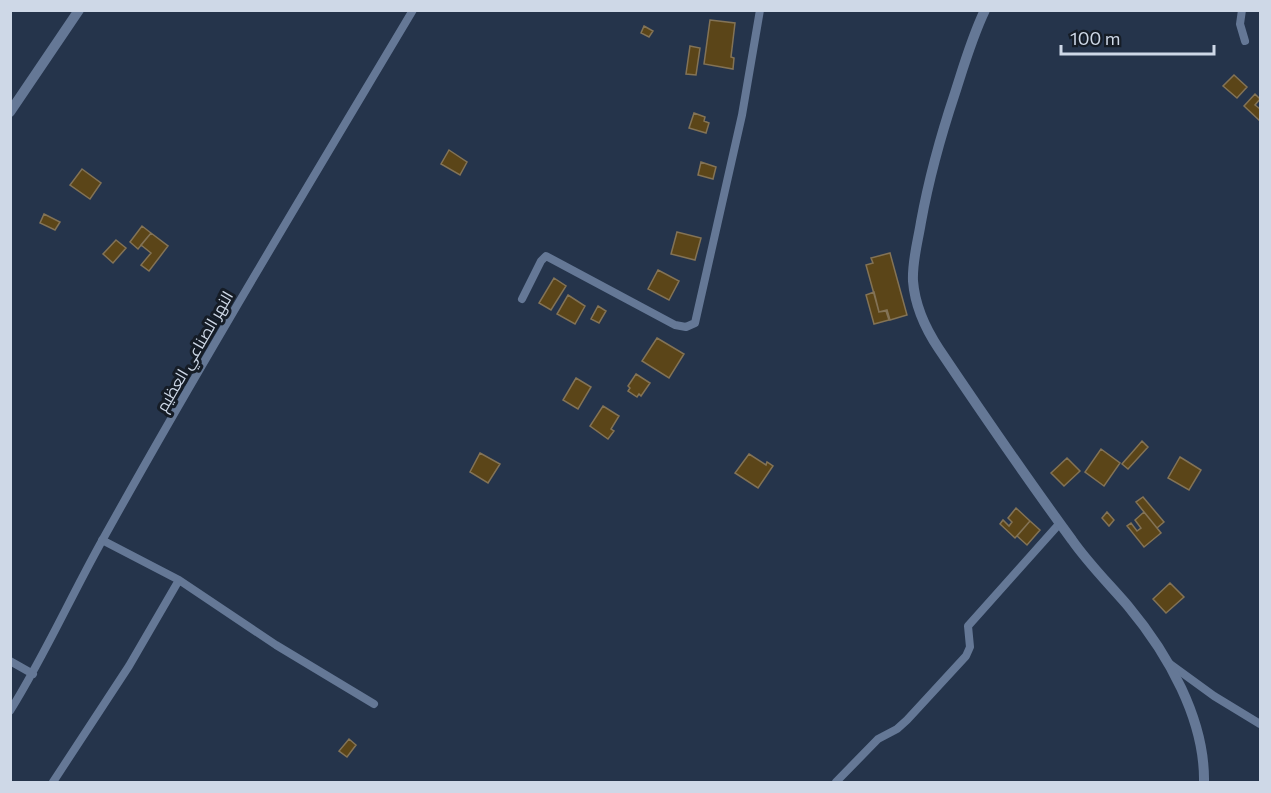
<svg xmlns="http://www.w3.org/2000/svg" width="1271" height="793" viewBox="0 0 1271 793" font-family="Commissioner,Cairo,sans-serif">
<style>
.building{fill:#5b4518;stroke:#837356;stroke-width:1.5}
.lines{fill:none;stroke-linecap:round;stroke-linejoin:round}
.minor{stroke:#657896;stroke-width:8}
.tertiary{stroke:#657896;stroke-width:10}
.labels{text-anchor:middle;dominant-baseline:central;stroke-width:6;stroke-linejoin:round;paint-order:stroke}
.street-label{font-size:16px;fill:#ced8e7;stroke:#151c26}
</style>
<rect width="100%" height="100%" fill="#25344b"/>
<path class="building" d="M710,20L735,23L731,57L734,58L733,69L704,64Z
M644,26L653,31L649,37L641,33Z
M690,46L700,48L696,75L686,74Z
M1234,75L1247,87L1237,98L1223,86Z
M1255,94L1260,99L1255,105L1260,109V121L1244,106Z
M694,113L705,117L704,121L709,123L706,133L689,128Z
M449,150L467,162L460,175L441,164Z
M701,162L716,167L713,179L698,175Z
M82,169L101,183L90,199L70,185Z
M44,214L60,222L55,230L40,223Z
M142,226L151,233L138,249L130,242Z
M677,232L701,238L695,260L671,254Z
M151,233L168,246L149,271L141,265L151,253L141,245Z
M116,240L126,248L113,263L103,254Z
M890,253L907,315L890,320L887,310L879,312L866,265L873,263L871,258Z
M658,270L679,281L669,300L648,289Z
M554,278L566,286L551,310L539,303Z
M874,292L879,312L886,311L889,320L874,324L866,295Z
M568,295L585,306L575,324L557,314Z
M598,306L606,311L599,323L591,319Z
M657,338L684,354L669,378L642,361Z
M636,374L650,383L641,396L639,394L637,397L628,391L630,388L628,386Z
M576,378L591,387L578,409L563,400Z
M603,406L619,416L611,429L614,431L608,439L590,426Z
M1142,441L1148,447L1128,469L1122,464Z
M1101,449L1120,463L1104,486L1085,472Z
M480,453L500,464L488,483L470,472Z
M749,454L766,465L767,462L773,466L758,488L735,473Z
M1180,457L1201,470L1189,490L1168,478Z
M1067,458L1080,471L1064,486L1051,473Z
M1143,497L1164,522L1157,528L1136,502Z
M1016,508L1030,521L1015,538L1000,524L1003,520L1009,526L1012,522L1008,518Z
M1107,512L1114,520L1109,526L1102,518Z
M1144,512L1161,533L1144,547L1127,526L1131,523L1137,531L1141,528L1135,520Z
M1030,521L1040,530L1027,545L1017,536Z
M1170,583L1184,597L1166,613L1153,599Z
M349,739L356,745L347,757L339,751Z"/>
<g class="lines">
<path class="minor" d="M1242,10L1240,24L1245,41
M522,299L541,261L546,256L675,325L686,327L695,323L742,115L760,10
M102,540L179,580L276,645L374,704
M10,661L33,674
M1170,664L1214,696L1260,724
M10,711C45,655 71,596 103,539C202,361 308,186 413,10
M53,782L129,666L179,580
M836,782L878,739L897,729L907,720L966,656L970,647L968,626L1060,523"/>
<path class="tertiary" d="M985,10C972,37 964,65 955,93C941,135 929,178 921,222C918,241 912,261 913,281C915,307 925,328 939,349C982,413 1026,477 1072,540C1088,563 1109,584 1128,606C1168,654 1205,719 1204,782
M10,112L79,10"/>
</g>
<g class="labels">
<g class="street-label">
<text transform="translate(194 351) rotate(-60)">النهر الصناعي العظيم</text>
</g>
</g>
<rect width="1271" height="793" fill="none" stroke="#ced8e7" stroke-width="24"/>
<path d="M1061 45v9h153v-9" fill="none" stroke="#ced8e7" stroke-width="3"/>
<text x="1070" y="45" font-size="18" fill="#ced8e7" stroke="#151c26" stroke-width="4.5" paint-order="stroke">100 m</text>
</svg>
